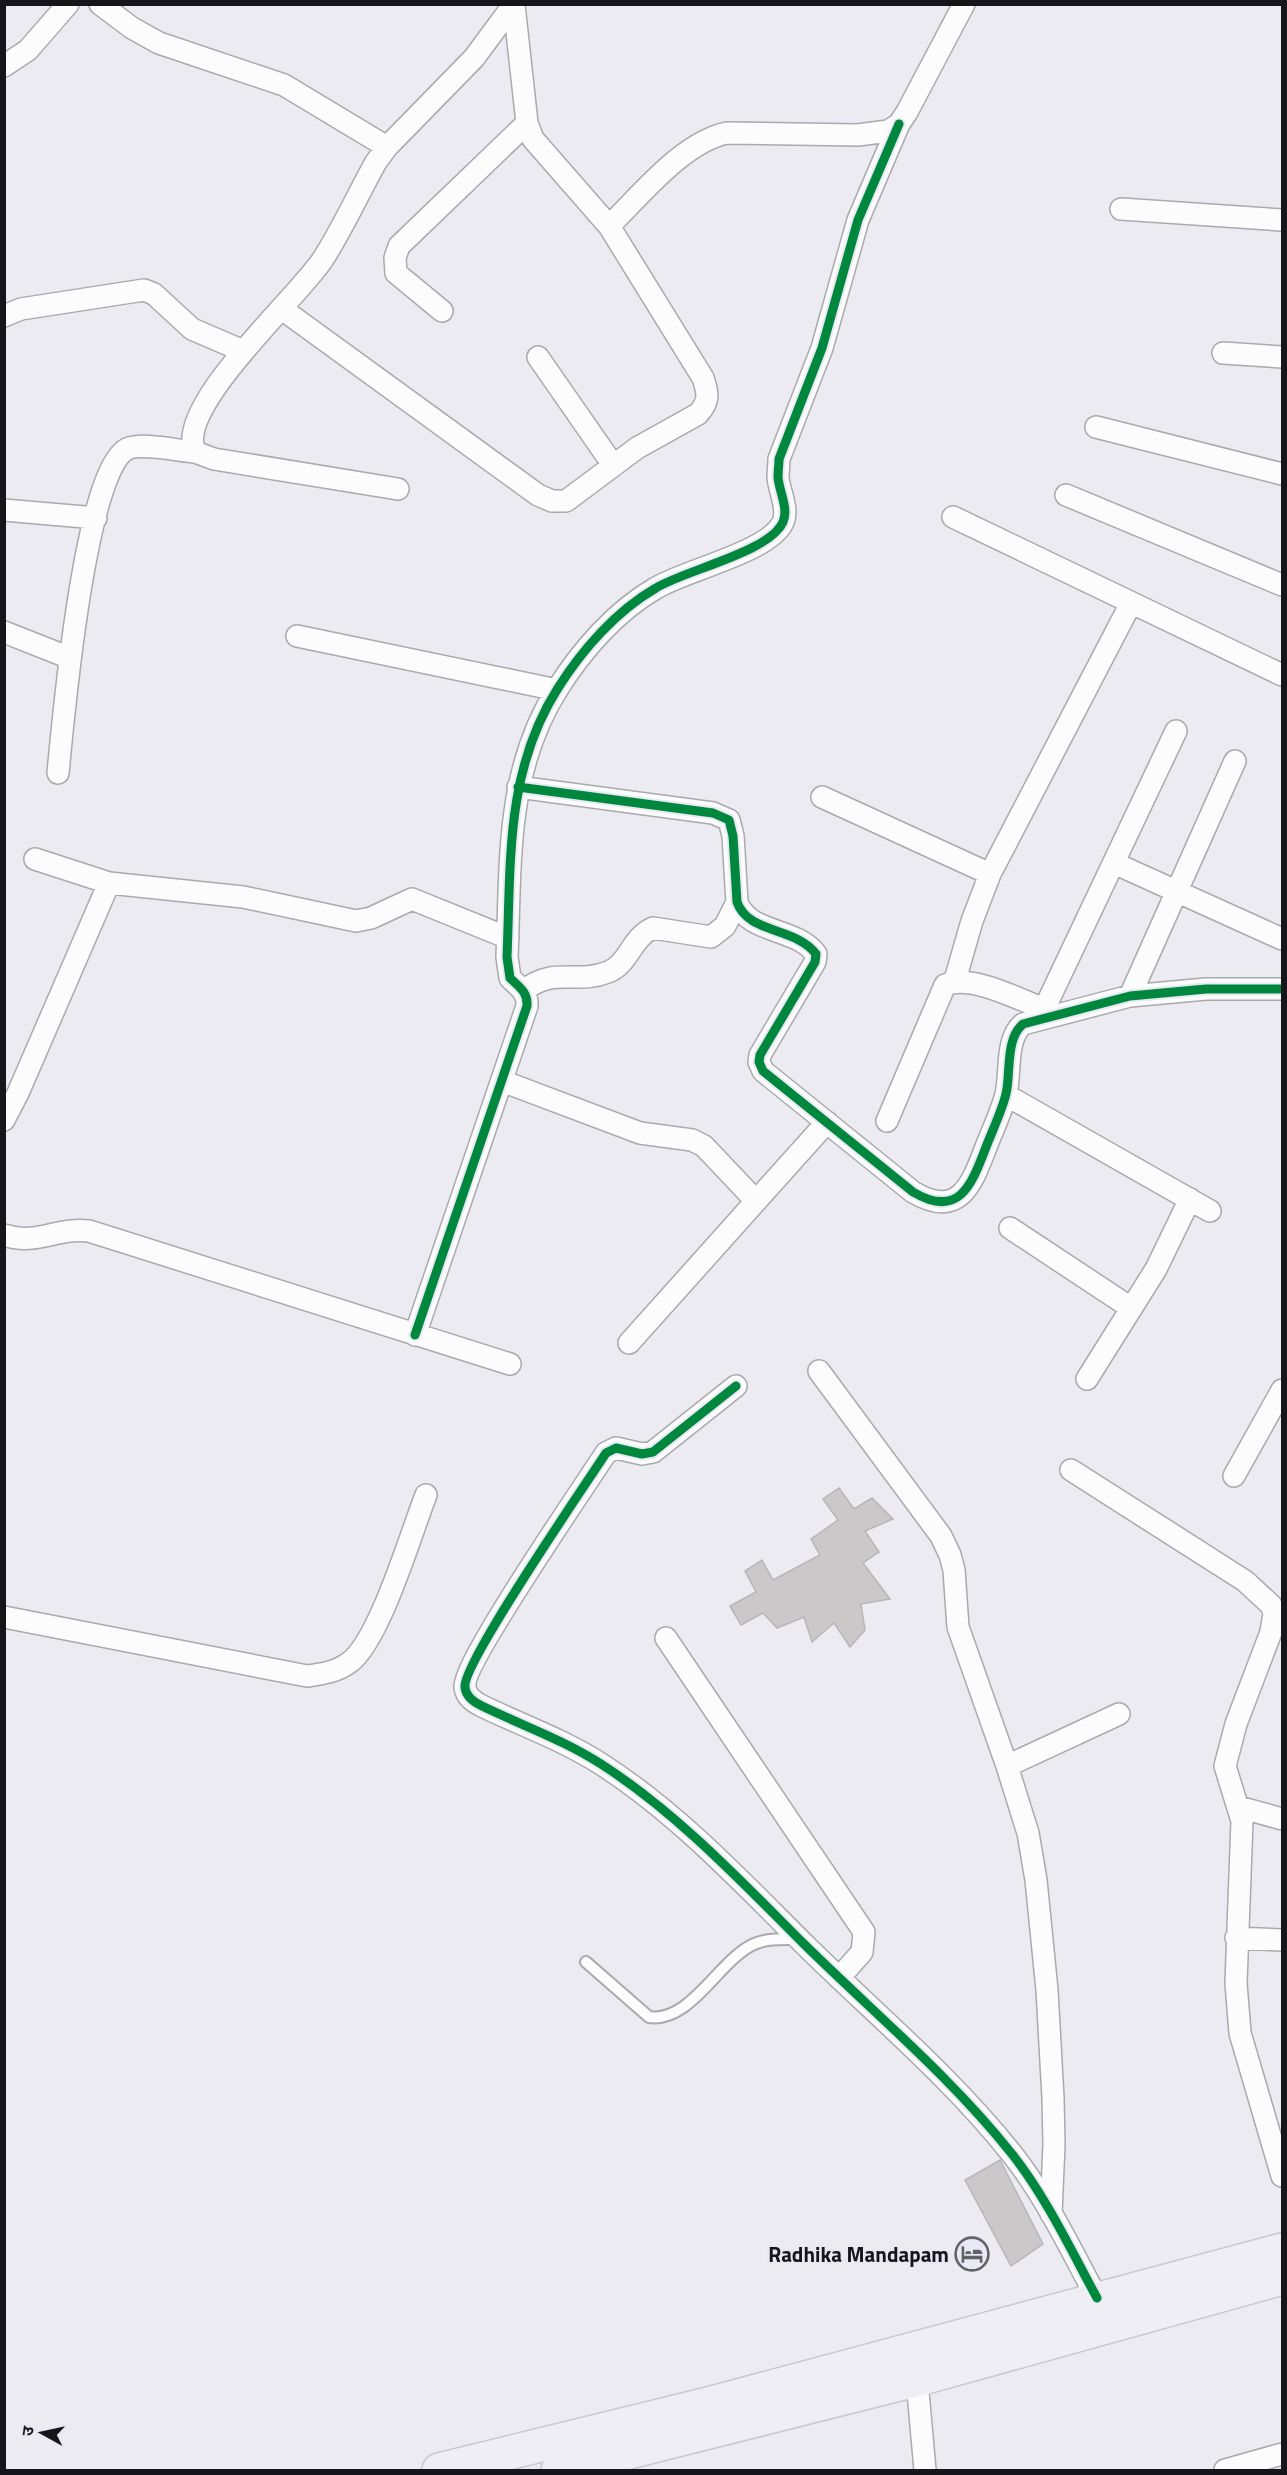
<svg xmlns="http://www.w3.org/2000/svg" width="1287" height="2475" viewBox="0 0 1287 2475" font-family="'Titillium Web','Noto Sans Devanagari',sans-serif">
<style>
.building{fill:#cbc8ca;stroke:#b8b5b7;stroke-width:1.5}
.lines{fill:none;stroke-linecap:round;stroke-linejoin:round}
.service-casing{stroke:#a9a9ae;stroke-width:14}
.minor-casing{stroke:#a9a9ae;stroke-width:24}
.primary-casing{stroke:#c9c9cc;stroke-width:36}
.service{stroke:#fcfcfd;stroke-width:10}
.minor{stroke:#fcfcfd;stroke-width:21}
.primary{stroke:#efeef5;stroke-width:33}
.cycleway-casing{stroke:#e9e8f5;stroke-width:13}
.cycleway{stroke:#00873e;stroke-width:9}
.labels{text-anchor:middle;dominant-baseline:central;stroke-width:5;stroke-linejoin:round;paint-order:stroke}
.poi-label{font-size:21px;font-weight:bold;fill:#16161a;stroke:#e9e8f5;text-anchor:end}
</style>
<rect width="100%" height="100%" fill="#ecebf2"/>
<path class="building" d="M839,1488L854,1509L872,1498L893,1519L865,1531L879,1552L863,1563L890,1599L861,1604L865,1630L850,1647L834,1623L812,1642L804,1617L777,1628L763,1613L741,1625L730,1606L756,1592L745,1571L762,1560L773,1580L820,1555L811,1539L838,1520L823,1499Z
M1000,2160L1043,2244L1011,2266L965,2180Z"/>
<g class="lines">
<defs>
<path id="service" d="M586,1962L649,2017C690,2023 718,1962 752,1945C766,1938 782,1939 798,1939"/>
<path id="minor" d="M100,4L132,28L159,43L284,85L387,147
M4,66L28,50L68,4
M1121,209L1282,220
M609,226C641,195 683,142 727,133L858,135L888,131L899,124L907,112L964,4
M282,309L538,495L552,501H566L637,448L698,414C710,401 708,393 703,378L609,226L533,139L527,123L514,5
M442,311L396,273L395,258L399,246L527,123
M4,316L21,309L144,290L154,294L192,329L243,351
M1223,353L1282,357
M538,357L613,465
M1096,427L1282,474
M398,489L214,459L195,452C174,407 297,299 323,259C343,228 358,194 376,162L387,147L474,58L514,4
M1066,495L1282,585
M4,510L96,518
M953,517L1282,675
M4,632L70,658
M297,636L557,690
M58,773C63,721 85,470 127,449C141,442 179,451 195,452
M518,787L713,813L729,820L733,836L737,902C748,934 796,927 816,954L815,962L760,1055L759,1062L763,1071L913,1192C962,1221 973,1180 988,1142C994,1127 1002,1110 1006,1094C1011,1073 1005,1039 1023,1024L1130,996L1206,989H1282
M822,797L990,874
M35,859L109,883L243,897L356,921L371,918L412,899L508,938
M1114,863L1282,939
M955,980L972,921L990,874L1131,603
M524,990C556,966 576,985 608,972C629,964 631,938 653,928L711,937L725,926L737,902
M1130,996L1235,761
M1040,1018L1176,731
M502,1081L640,1133L692,1140L704,1146L756,1201
M1006,1095L1210,1211
M4,1120L18,1093L109,883
M887,1121L945,985C971,974 1018,999 1044,1009
M1010,1228L1131,1308
M4,1235C37,1246 57,1227 89,1231L510,1364
M415,1335L527,1006C528,992 519,987 510,978L507,957C511,862 505,771 558,688C582,650 616,611 656,588C685,570 770,552 783,522C789,509 779,491 778,477C778,471 779,465 779,459L822,348L858,220L899,124
M629,1343L827,1122
M819,1371L941,1536L950,1555L954,1570L958,1627L1007,1766L1028,1833L1036,1880L1047,1990L1053,2098L1054,2144L1051,2214
M1087,1379L1156,1269L1190,1199
M736,1386L653,1452L642,1454L616,1448L606,1453C586,1484 462,1664 465,1687C466,1697 474,1702 482,1706C521,1725 564,1740 601,1764C676,1812 741,1881 804,1944C874,2013 951,2077 1012,2154C1046,2197 1071,2250 1097,2298
M1071,1470L1245,1581L1271,1605L1274,1613L1271,1632L1236,1724L1225,1766L1242,1821L1236,1983L1240,2033L1282,2176
M1234,1476L1282,1390
M4,1617L307,1676C322,1674 337,1672 350,1662C380,1639 411,1533 426,1495
M666,1638L864,1932L862,1952L839,1978
M1007,1766L1119,1714
M1239,1807L1282,1819
M1236,1938L1282,1940
M916,2370L925,2470
M1225,2470L1282,2454"/>
<path id="primary" d="M439,2470L708,2404L1282,2250
M558,2470L919,2379L1282,2278"/>
</defs>
<use href="#service" class="service-casing"/>
<use href="#minor" class="minor-casing"/>
<use href="#primary" class="primary-casing"/>
<use href="#service" class="service"/>
<use href="#minor" class="minor"/>
<use href="#primary" class="primary"/>
<defs>
<path id="cycleway" d="M518,787L713,813L729,820L733,836L737,902C748,934 796,927 816,954L815,962L760,1055L759,1062L763,1071L913,1192C962,1221 973,1180 988,1142C994,1127 1002,1110 1006,1094C1011,1073 1005,1039 1023,1024L1130,996L1206,989H1282
M415,1335L527,1006C528,992 519,987 510,978L507,957C511,862 505,771 558,688C582,650 616,611 656,588C685,570 770,552 783,522C789,509 779,491 778,477C778,471 779,465 779,459L822,348L858,220L899,124
M736,1386L653,1452L642,1454L616,1448L606,1453C586,1484 462,1664 465,1687C466,1697 474,1702 482,1706C521,1725 564,1740 601,1764C676,1812 741,1881 804,1944C874,2013 951,2077 1012,2154C1046,2197 1071,2250 1097,2298"/>
</defs>
<use href="#cycleway" class="cycleway-casing"/>
<use href="#cycleway" class="cycleway"/>
</g>
<defs>
<symbol id="hotel-ring" viewBox="-11 -11 22 22"><circle r="9.5" fill="#e9e8f5" stroke="#616166" stroke-width="1.5"/><path d="M-6-4.5h1.5V1H6V5H4.5V3h-9V5H-6ZM-4 0a1.8 1.8 0 1 1 3.6 0ZM.5 0V-2.5h3Q6-2.5 6 0Z" fill="#616166"/></symbol>
</defs>
<g fill-rule="evenodd">
<use href="#hotel-ring" x="953" y="2235" width="38" height="38"/>
</g>
<g class="labels">
<g class="poi-label">
<text x="949" y="2254">Radhika Mandapam</text>
</g>
</g>
<rect width="1287" height="2475" fill="none" stroke="#16161a" stroke-width="12"/>
<g transform="translate(42 2433) rotate(278)" stroke="#e9e8f5" stroke-width="4.5" paint-order="stroke">
<path d="M0-4.5L10 22L0 15L-10 22Z" fill="#16161a"/>
<text y="-9" font-size="16" font-weight="bold" text-anchor="middle" fill="#16161a">उ</text>
</g>
</svg>
